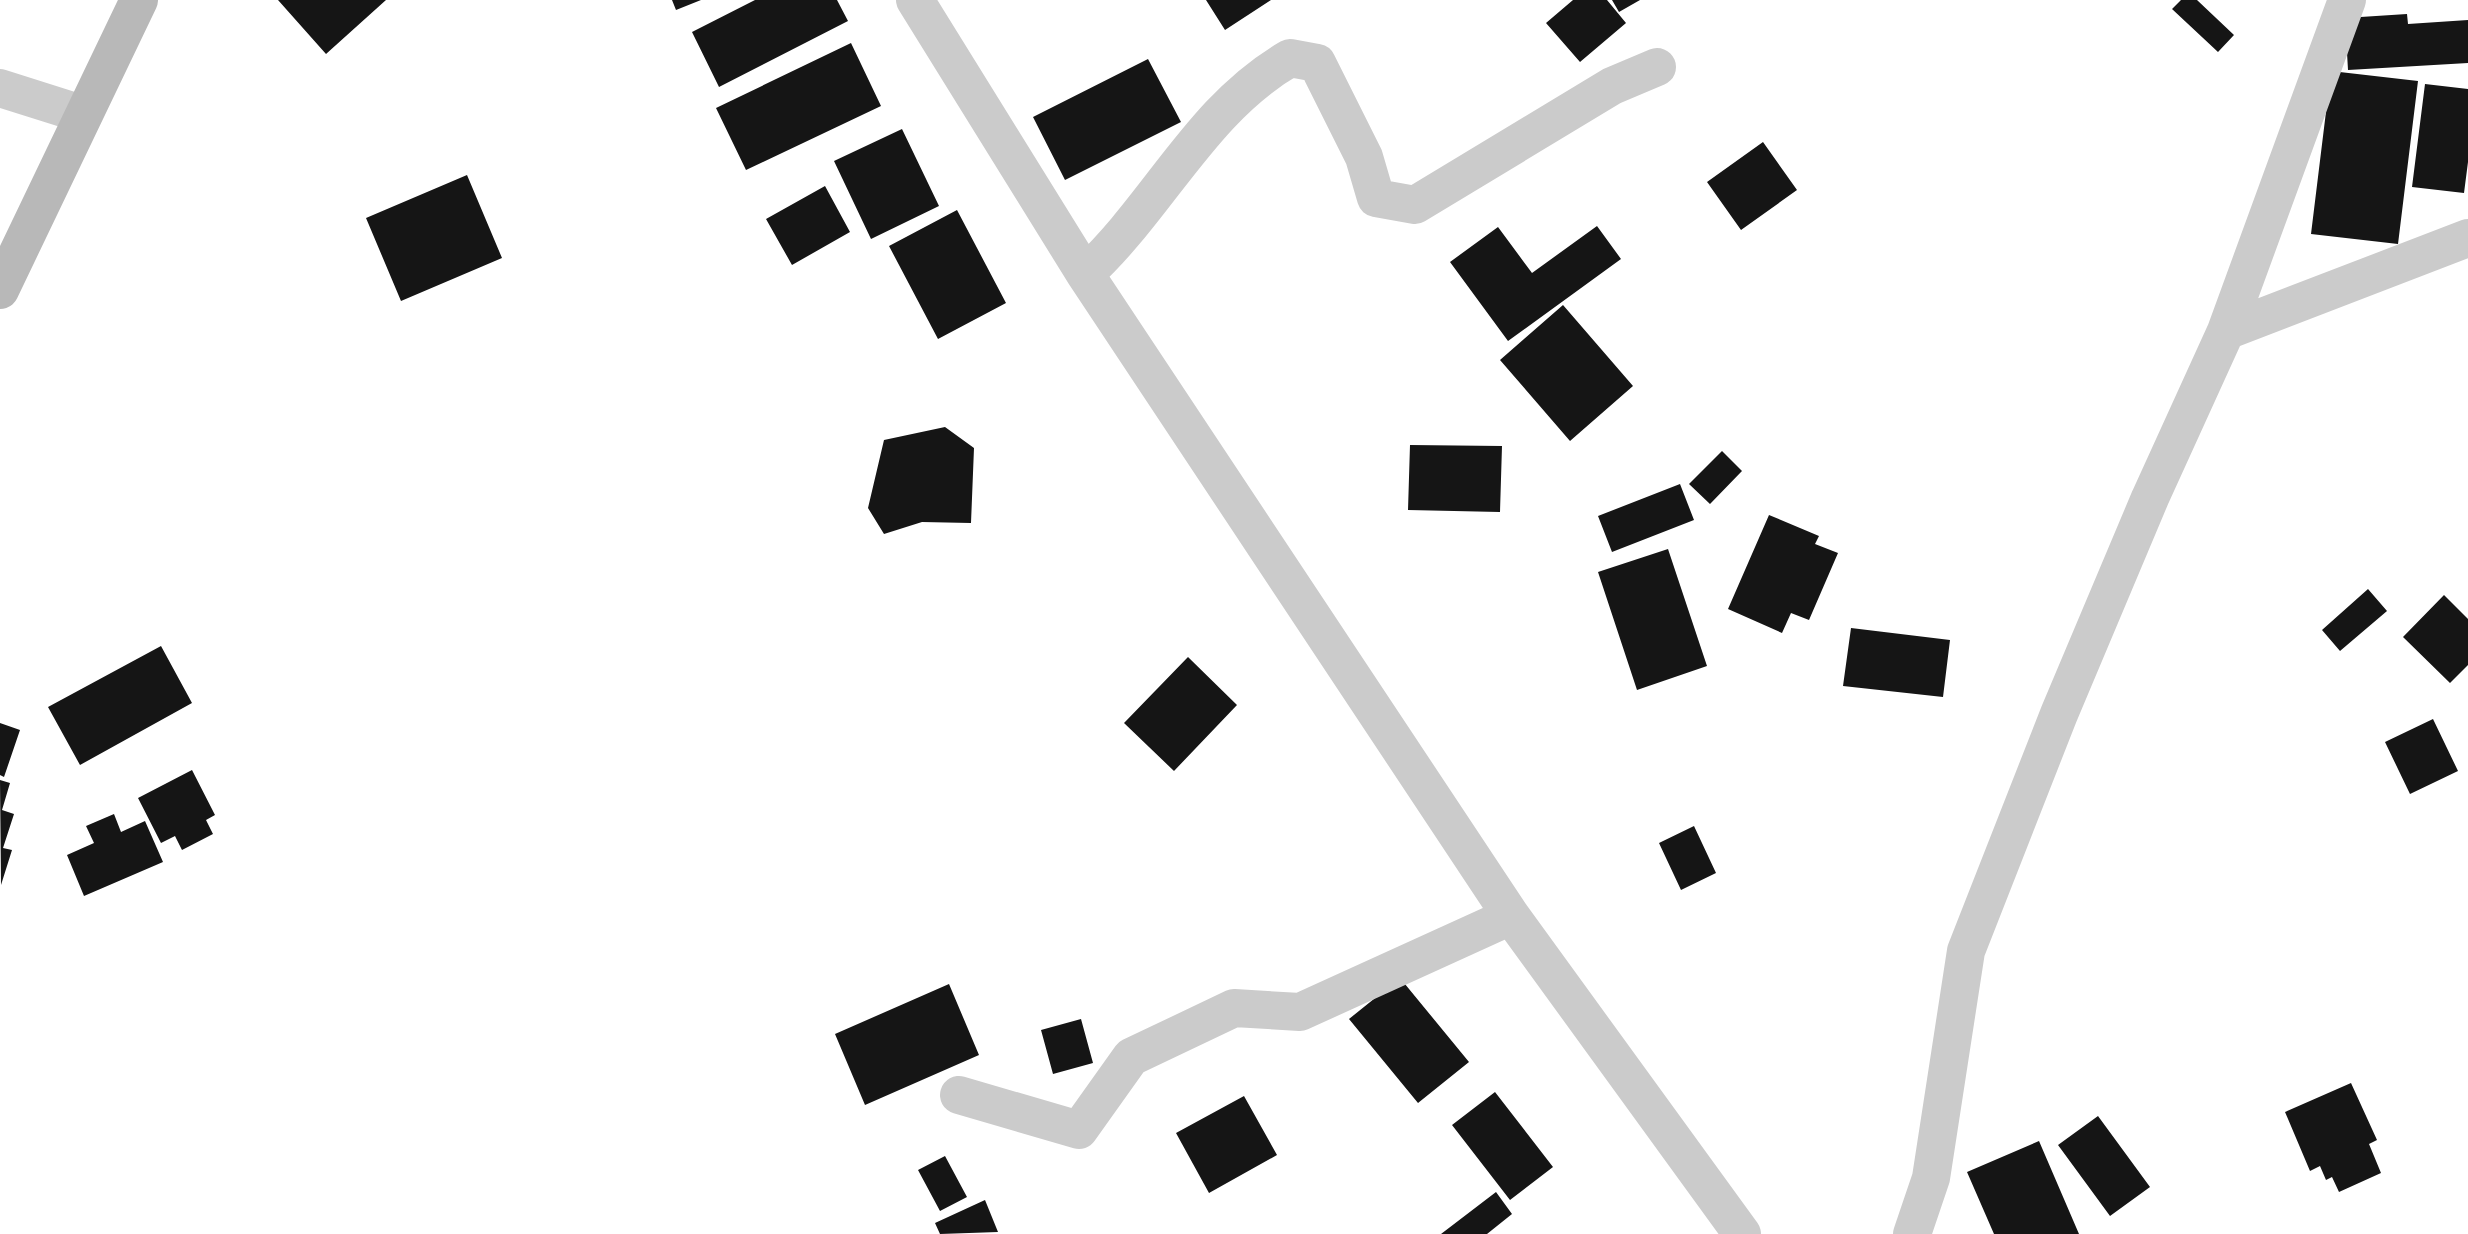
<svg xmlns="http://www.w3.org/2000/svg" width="2468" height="1234" viewBox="0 0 2468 1234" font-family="'Varela Round',sans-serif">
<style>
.building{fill:#151515}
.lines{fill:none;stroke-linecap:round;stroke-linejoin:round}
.minor{stroke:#cbcbcb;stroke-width:38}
.secondary{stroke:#b8b8b8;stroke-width:38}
</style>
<rect width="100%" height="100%" fill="#fff"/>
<path class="building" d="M278,0H386L326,54Z
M672,0H701L676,10Z
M755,0H837L848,21L719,87L692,32Z
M1206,0H1271L1225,30Z
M1573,0H1607L1626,23L1580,62L1546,23Z
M1612,0H1640L1619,12Z
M2181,0H2197L2234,35L2218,52L2172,9Z
M2407,14L2408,24L2468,20V63L2348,70L2345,18Z
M851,43L881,106L746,170L716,108Z
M1148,59L1181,122L1065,180L1033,117Z
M2331,71L2418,81L2398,244L2311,234Z
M2425,84L2468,89V162L2464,193L2412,187Z
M902,129L939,206L871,239L834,161Z
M1763,142L1797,190L1741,230L1707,182Z
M467,175L502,258L401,301L366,218Z
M825,186L850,232L792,265L766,219Z
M957,210L1006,303L938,339L889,246Z
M1597,226L1621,259L1508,341L1450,262L1498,227L1532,273Z
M1563,305L1633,386L1570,441L1500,360Z
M945,427L974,448L971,523L922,522L884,534L868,508L884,440Z
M1410,445L1502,446L1500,512L1408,510Z
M1722,451L1742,471L1710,504L1689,484Z
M1680,484L1694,520L1612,552L1598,516Z
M1769,515L1819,536L1815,544L1838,553L1809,620L1791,613L1782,633L1728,609Z
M1668,549L1707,666L1637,690L1598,572Z
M2368,589L2387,611L2340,651L2322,630Z
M2444,595L2468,619V665L2450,683L2403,637Z
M1851,628L1950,640L1943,697L1843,686Z
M161,646L192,703L80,765L48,707Z
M1188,657L1237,705L1174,771L1124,723Z
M2433,719L2458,771L2410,794L2385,742Z
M0,723L20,730L4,777L0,775Z
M192,770L215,815L206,820L213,834L182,850L175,836L161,843L138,798Z
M0,780L10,783L2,810L14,814L3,848L12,850L1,885Z
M114,814L121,832L145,821L163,862L84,896L67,855L94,843L86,826Z
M1694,826L1716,873L1681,890L1659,843Z
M1400,978L1469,1062L1418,1103L1349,1019Z
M949,984L979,1055L865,1105L835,1034Z
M1081,1019L1093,1063L1053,1074L1041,1030Z
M2351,1083L2377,1140L2369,1144L2381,1173L2339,1192L2332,1177L2326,1180L2320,1166L2310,1171L2285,1112Z
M1495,1092L1553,1167L1510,1200L1452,1125Z
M1244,1096L1277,1155L1209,1193L1176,1133Z
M2098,1116L2150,1187L2110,1216L2058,1145Z
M2039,1141L2079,1234H1994L1967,1172Z
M945,1156L967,1197L940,1211L918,1170Z
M1496,1192L1512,1214L1487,1234H1441Z
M985,1200L998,1232L940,1234L935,1223Z"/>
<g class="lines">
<path class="minor" d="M915,0L1085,274L1511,916L1742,1234
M0,88L82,114
M1085,274C1159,206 1201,109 1290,58L1317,63L1364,157L1376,198L1415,205L1612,86L1657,67
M2226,331L2468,238
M959,1095L1079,1130L1131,1057L1234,1008L1300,1012L1511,916
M1912,1234L1931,1178L1966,951L2059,714L2150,498L2226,331L2347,0"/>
<path class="secondary" d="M0,290L139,0"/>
</g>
</svg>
